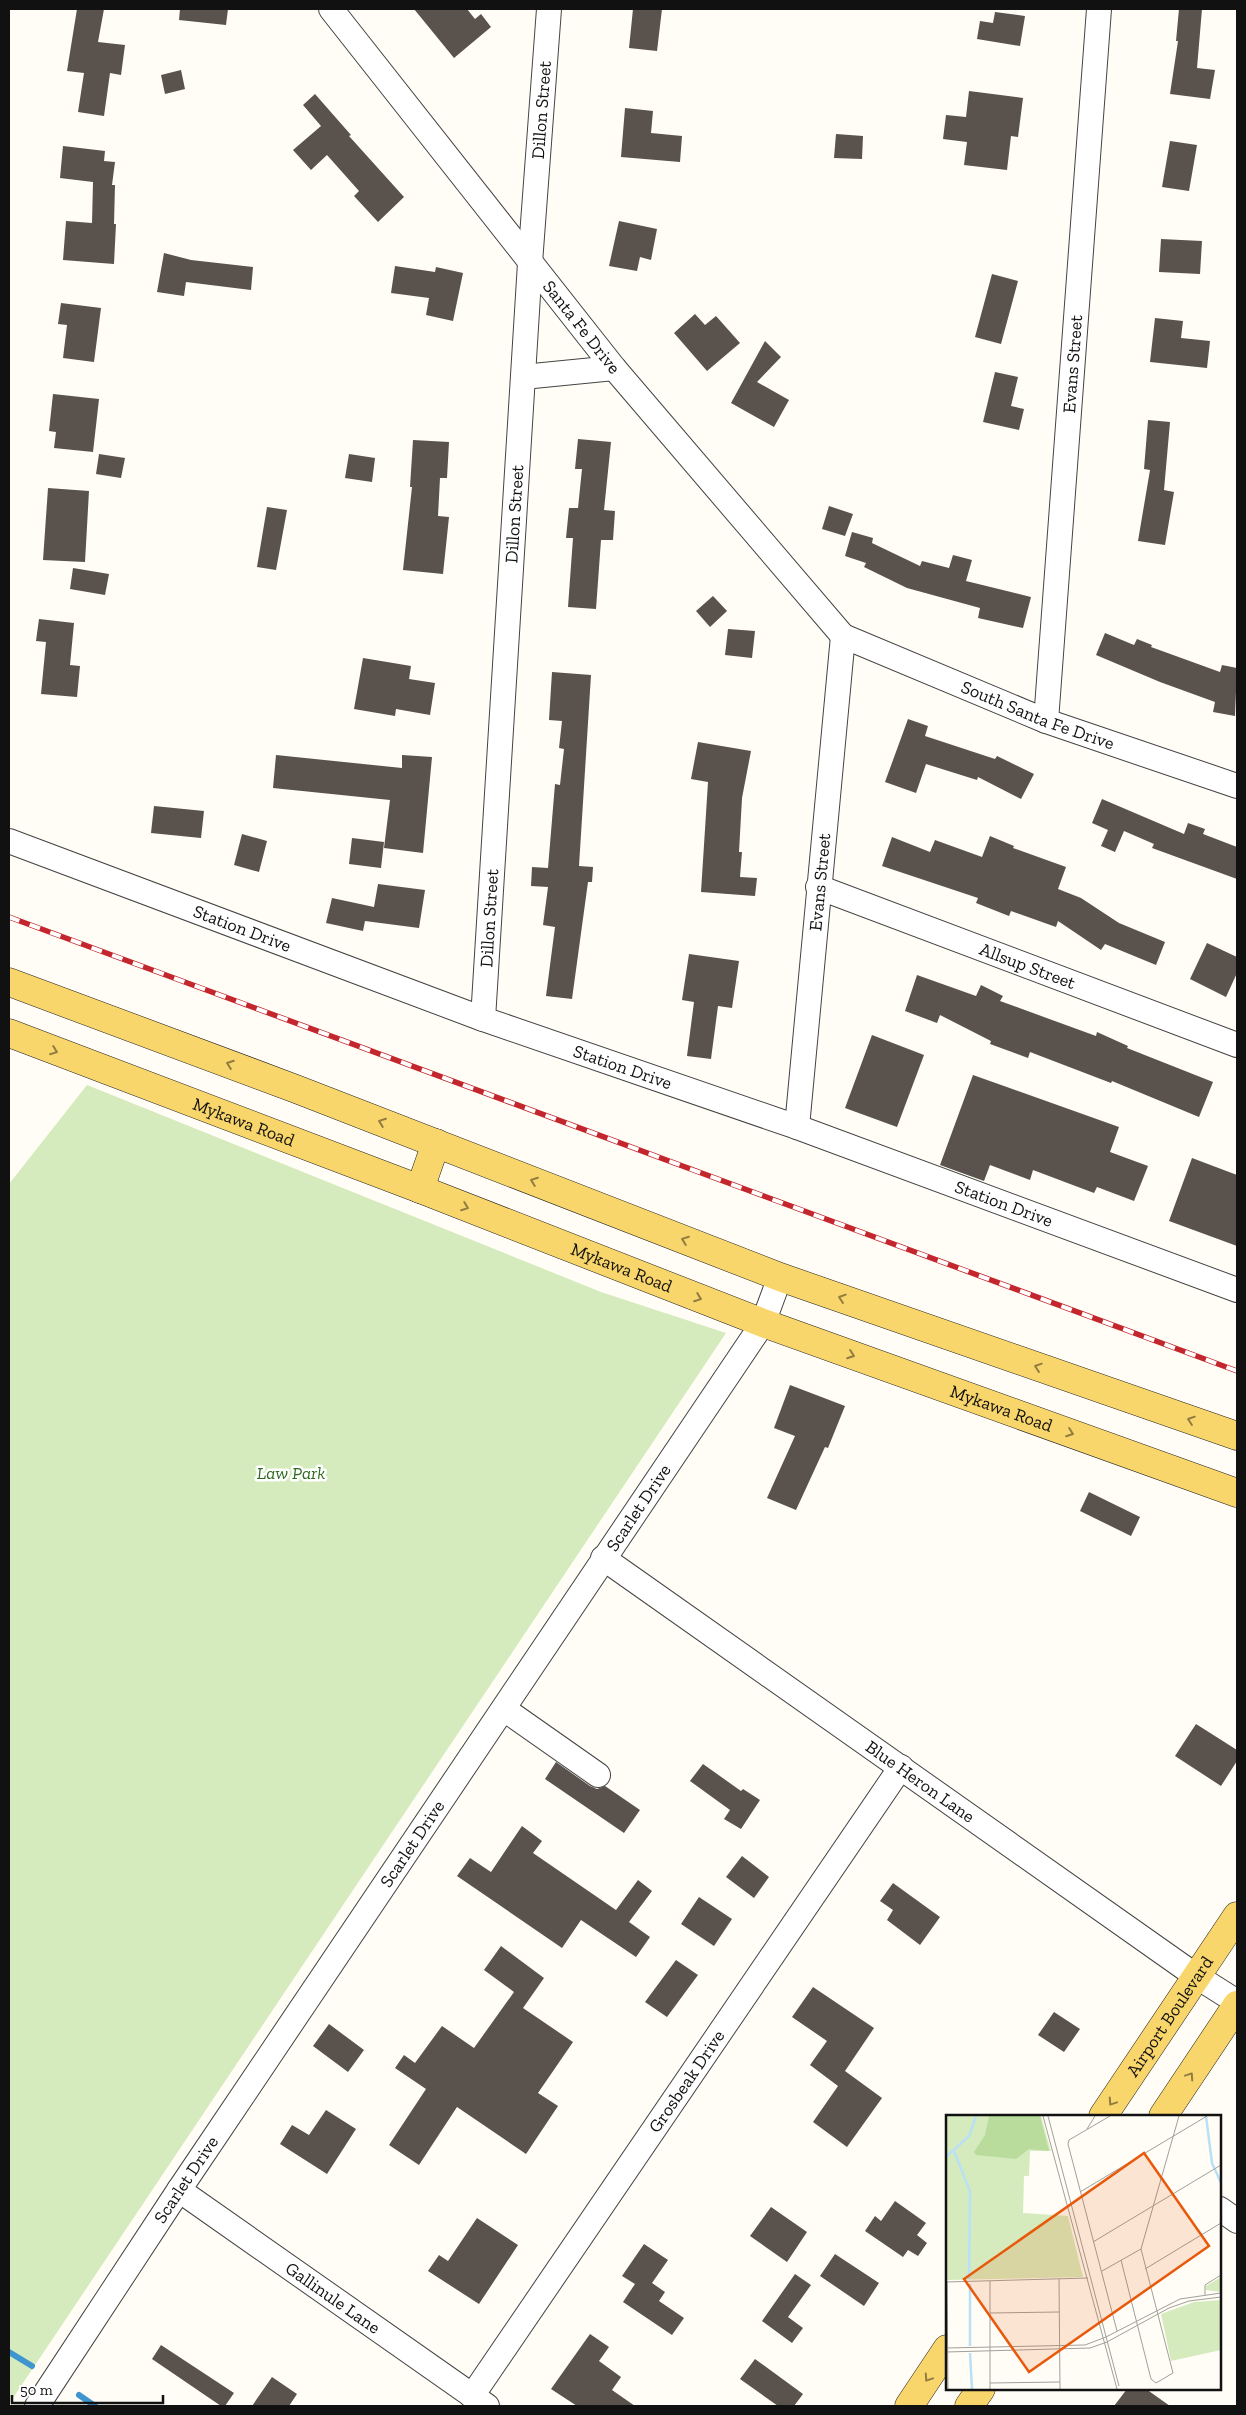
<svg xmlns="http://www.w3.org/2000/svg" width="1246" height="2415" viewBox="0 0 1246 2415" font-family="'Zilla Slab',serif">
<style>
.green{fill:#d5ebbd}
.lines{fill:none;stroke-linecap:round;stroke-linejoin:round}
.stream{stroke:#3f96cf;stroke-width:6}
.building{fill:#5a524d}
.minor-casing{stroke:#444;stroke-width:26}
.major-casing{stroke:#222;stroke-width:29}
.minor{stroke:#fff;stroke-width:24}
.major{stroke:#f9d66b;stroke-width:28}
.rail-casing{stroke:#c4262e;stroke-width:5.5}
.rail{stroke:#fff;stroke-width:4;stroke-dasharray:11;stroke-linecap:butt}
.oneway{stroke:#917d42}
.labels{text-anchor:middle;dominant-baseline:central;stroke-width:5;stroke-linejoin:round;paint-order:stroke}
.street-label{font-size:18px;fill:#111;stroke:#fff}
.park-label{font-size:18px;font-style:italic;fill:#2f6b1f;stroke:#fff}
.inset-river{fill:none;stroke:#b9e0f7;stroke-width:2.5}
.inset-road{fill:none;stroke:#a09f9a;stroke-width:1}
.view{fill:#e8590c;fill-opacity:0.15;stroke:#e8590c;stroke-width:2.5}
.inset-edge{fill:none;stroke:#111;stroke-width:2.5}
</style>
<rect width="100%" height="100%" fill="#fffdf5"/>
<path class="green" d="M87,1085L601,1292L726,1333L9,2404V1184Z"/>
<g class="lines">
<path class="stream" d="M9,2352L32,2366
M79,2395L95,2406"/>
</g>
<path class="building" d="M77,9H104L98,42L125,45L121,75L110,73L104,116L78,112L84,73L67,71Z
M180,9H228L226,25L179,20Z
M414,9H467L475,19L481,14L491,27L454,58Z
M633,9H662L657,51L629,48Z
M1179,9H1202L1197,68L1215,70L1210,99L1170,94L1178,41H1176Z
M995,12L1025,16L1020,46L977,39L980,21L993,23Z
M181,70L185,89L165,94L161,75Z
M969,91L1023,98L1018,137L1011,136L1007,170L964,165L967,142L943,139L946,115L966,117Z
M315,94L351,135L349,136L404,197L378,222L354,196L359,191L327,155L311,170L293,150L321,126L303,105Z
M625,108L653,111L651,133L682,136L680,162L621,157Z
M836,134L863,136L862,159L834,158Z
M1170,141L1197,145L1189,191L1162,187Z
M63,146L105,151L104,161L115,162L112,185H115L114,224H116L114,264L63,260L66,221L92,223L93,182L60,178Z
M619,221L657,229L651,260L640,257L637,271L609,266Z
M1161,239L1202,241L1200,274L1159,272Z
M164,253L191,260L253,267L251,290L186,282L184,296L157,292Z
M395,266L435,272L436,267L463,273L453,321L426,315L429,298L391,293Z
M992,274L1018,281L1001,344L975,337Z
M61,303L101,308L94,362L63,358L67,325L58,324Z
M695,314L705,325L716,316L740,343L707,371L674,333Z
M1155,318L1183,321L1181,338L1210,341L1207,368L1150,362Z
M765,341L781,357L757,382L789,400L774,427L731,403Z
M995,372L1018,377L1011,406L1024,409L1019,430L983,422Z
M53,394L99,399L93,452L54,448L56,432L49,431Z
M1148,420L1170,422L1164,490L1174,492L1165,545L1138,541L1150,470L1144,469Z
M578,439L611,442L604,510L615,511L613,540H601L596,609L568,607L573,538H566L569,508H578L582,469H575Z
M413,440L449,442L447,478H440L438,516L449,517L443,574L403,570L412,487H410Z
M99,454L125,458L121,478L96,474Z
M349,454L375,458L372,482L345,478Z
M48,488L89,491L85,562L43,560Z
M829,506L853,514L845,536L822,529Z
M267,507L287,510L276,570L257,567Z
M852,532L873,538L872,543L920,566L922,561L949,568L953,555L972,560L966,581L1031,597L1023,628L978,618L980,608L907,588L864,567L866,563L845,556Z
M73,568L109,574L105,595L70,589Z
M713,596L727,611L710,627L696,611Z
M39,619L74,623L70,665L80,666L77,697L41,694L46,642L36,641Z
M728,629L755,631L752,658L725,655Z
M1105,633L1134,645L1137,639L1152,645L1151,647L1220,672L1222,665L1237,668L1235,716L1213,712L1215,702L1160,682L1096,655Z
M363,658L411,666L409,679L435,683L430,715L396,709L395,716L354,709Z
M552,672L591,675L579,866L593,867L592,882H588L572,999L546,996L555,927L543,925L548,887L531,886L532,867L548,868L555,784L560,785L564,749L559,748L562,721L549,720Z
M908,719L928,726L925,736L995,759L997,756L1034,774L1021,799L978,777L977,780L926,764L916,793L885,782Z
M698,742L751,751L742,798L739,852H742L740,877L757,878L755,896L701,892L708,782L691,779Z
M276,755L402,768V755L432,757L423,853L384,848L390,800L273,788Z
M1102,799L1184,834L1188,823L1205,829L1203,834L1237,847V879L1152,848L1154,844L1124,831L1115,852L1101,846L1108,830L1092,823Z
M154,806L204,811L201,838L151,833Z
M242,834L267,841L259,872L234,865Z
M990,836L1014,846L1013,848L1066,867L1058,889L1081,898L1119,923L1165,942L1156,965L1105,944L1101,950L1058,921L1056,927L1011,911L1009,916L976,903L978,898L882,866L892,837L930,852L935,840L982,857Z
M352,838L384,842L381,868L349,864Z
M378,884L425,890L419,928L365,921L363,931L326,923L332,898L374,907Z
M1207,943L1237,957V973L1226,997L1190,979Z
M689,954L739,961L732,1008L718,1006L711,1059L687,1056L694,1002L682,1000Z
M917,975L976,996L981,985L1003,996L1000,1001L1096,1036L1097,1032L1128,1046L1127,1048L1213,1082L1199,1117L1112,1081L1111,1083L1030,1052L1028,1058L990,1044L991,1041L940,1015L937,1023L905,1011Z
M872,1035L924,1055L897,1127L845,1108Z
M973,1075L1119,1127L1110,1152L1148,1166L1134,1201L1097,1187L1094,1193L1033,1170L1030,1180L990,1165L984,1181L940,1165Z
M1192,1158L1237,1175V1246L1169,1221Z
M790,1385L845,1406L828,1448L825,1447L796,1510L767,1498L795,1436L774,1428Z
M1089,1492L1140,1517L1131,1536L1080,1511Z
M1196,1724L1237,1750V1761L1221,1786L1175,1756Z
M556,1762L590,1786L597,1789L605,1786L640,1810L624,1833L545,1779Z
M703,1764L741,1791L743,1789L760,1800L741,1829L724,1819L730,1810L690,1781Z
M522,1826L542,1841L533,1853L616,1910L638,1880L652,1891L629,1922L650,1937L636,1957L581,1920L562,1948L457,1876L470,1858L491,1872Z
M742,1856L769,1877L754,1898L726,1877Z
M893,1883L940,1917L920,1945L887,1920L893,1910L880,1901Z
M699,1897L732,1919L714,1946L681,1924Z
M501,1946L544,1978L523,2008L573,2042L538,2093L558,2106L526,2154L457,2107L419,2165L389,2145L426,2089L395,2068L404,2055L415,2063L442,2026L474,2048L514,1992L484,1970Z
M676,1960L698,1975L667,2017L645,2002Z
M813,1987L874,2028L845,2071L882,2098L847,2147L813,2122L838,2086L810,2065L827,2041L792,2017Z
M1054,2012L1080,2029L1064,2052L1038,2035Z
M329,2024L364,2050L348,2072L313,2046Z
M326,2110L356,2129L327,2174L280,2144L292,2125L309,2135Z
M895,2201L926,2223L917,2235L927,2243L918,2256L908,2250L903,2257L865,2231L875,2216L881,2221Z
M771,2207L807,2232L787,2262L750,2236Z
M477,2218L518,2245L479,2304L428,2271L439,2255L448,2261Z
M644,2244L668,2260L652,2283L665,2292L659,2301L684,2318L672,2335L623,2302L635,2284L622,2276Z
M835,2254L879,2283L864,2306L820,2276Z
M795,2274L811,2285L788,2317L803,2328L792,2343L762,2321Z
M590,2334L609,2347L599,2361L621,2377L612,2390L635,2406H577L551,2389Z
M161,2345L234,2393L225,2406H221L152,2359Z
M755,2359L803,2394L794,2406H778L740,2379Z
M272,2377L297,2394L289,2406H252Z
M1127,2389H1146L1170,2406H1114Z"/>
<g class="lines">
<defs>
<g id="minor">
<path id="s1" d="M331,9L614,368L843,636L1046,721L1237,786"/>
<path d="M523,377L614,368"/>
<path id="s2" d="M1046,721L1099,9"/>
<path id="s3" d="M9,841L483,1019L797,1127L1237,1290"/>
<path id="s4" d="M818,887L1237,1045"/>
<path id="s5" d="M483,1019L530,263L549,9"/>
<path id="s6" d="M797,1127L843,636"/>
<path id="s7" d="M603,1558L1196,1976L1237,2002"/>
<path d="M504,1709L598,1775"/>
<path id="s8" d="M179,2190L487,2406"/>
<path d="M1220,2209L1237,2221"/>
<path id="s9" d="M472,2396L901,1767"/>
<path id="s10" d="M37,2406L179,2190L763,1323L780,1277"/>
</g>
<g id="major">
<path d="M9,982L296,1089L780,1277L1237,1436"/>
<path id="s11" d="M9,1033L420,1189L763,1323L1237,1493"/>
<path d="M420,1189L436,1143"/>
<path id="s12" d="M1103,2116L1237,1916"/>
<path d="M1163,2116L1237,2005"/>
<path d="M909,2406L947,2349"/>
<path d="M969,2406L981,2389"/>
</g>
</defs>
<use href="#minor" class="minor-casing"/>
<use href="#major" class="major-casing"/>
<use href="#minor" class="minor"/>
<use href="#major" class="major"/>
<defs>
<path id="rail" d="M9,917L1237,1371"/>
</defs>
<use href="#rail" class="rail-casing"/>
<use href="#rail" class="rail"/>
</g>
<defs><path id="oneway-chevron" d="M-2-3.5L2.5 0L-2 3.5" fill="none" stroke-width="1.6" stroke-linecap="round" stroke-linejoin="round" transform="scale(1.25)"/></defs>
<g class="oneway">
<use href="#oneway-chevron" transform="translate(54 1051) rotate(21)"/>
<use href="#oneway-chevron" transform="translate(230 1064) rotate(-160)"/>
<use href="#oneway-chevron" transform="translate(382 1122) rotate(-159)"/>
<use href="#oneway-chevron" transform="translate(534 1181) rotate(-159)"/>
<use href="#oneway-chevron" transform="translate(465 1207) rotate(21)"/>
<use href="#oneway-chevron" transform="translate(685 1240) rotate(-159)"/>
<use href="#oneway-chevron" transform="translate(698 1298) rotate(21)"/>
<use href="#oneway-chevron" transform="translate(842 1298) rotate(-161)"/>
<use href="#oneway-chevron" transform="translate(851 1355) rotate(20)"/>
<use href="#oneway-chevron" transform="translate(1038 1367) rotate(-161)"/>
<use href="#oneway-chevron" transform="translate(1191 1420) rotate(-161)"/>
<use href="#oneway-chevron" transform="translate(1070 1433) rotate(20)"/>
<use href="#oneway-chevron" transform="translate(1190 2076) rotate(-56)"/>
<use href="#oneway-chevron" transform="translate(1112 2102) rotate(124)"/>
<use href="#oneway-chevron" transform="translate(928 2378) rotate(124)"/>
</g>
<g class="labels">
<g class="street-label">
<text stroke="none"><textPath href="#s5" startOffset="911">Dillon Street</textPath></text>
<text stroke="none"><textPath href="#s1" startOffset="405">Santa Fe Drive</textPath></text>
<text stroke="none"><textPath href="#s2" startOffset="358">Evans Street</textPath></text>
<text stroke="none"><textPath href="#s5" startOffset="506">Dillon Street</textPath></text>
<text stroke="none"><textPath href="#s1" startOffset="1020">South Santa Fe Drive</textPath></text>
<text stroke="none"><textPath href="#s6" startOffset="246">Evans Street</textPath></text>
<text stroke="none"><textPath href="#s5" startOffset="101">Dillon Street</textPath></text>
<text stroke="none"><textPath href="#s3" startOffset="249">Station Drive</textPath></text>
<text stroke="none"><textPath href="#s4" startOffset="224">Allsup Street</textPath></text>
<text stroke="none"><textPath href="#s3" startOffset="654">Station Drive</textPath></text>
<text stroke="none"><textPath href="#s11" startOffset="251">Mykawa Road</textPath></text>
<text stroke="none"><textPath href="#s3" startOffset="1059">Station Drive</textPath></text>
<text stroke="none"><textPath href="#s11" startOffset="656">Mykawa Road</textPath></text>
<text stroke="none"><textPath href="#s11" startOffset="1061">Mykawa Road</textPath></text>
<text stroke="none"><textPath href="#s10" startOffset="1081">Scarlet Drive</textPath></text>
<text stroke="none"><textPath href="#s7" startOffset="388">Blue Heron Lane</textPath></text>
<text stroke="none"><textPath href="#s10" startOffset="676">Scarlet Drive</textPath></text>
<text stroke="none"><textPath href="#s12" startOffset="120">Airport Boulevard</textPath></text>
<text stroke="none"><textPath href="#s9" startOffset="381">Grosbeak Drive</textPath></text>
<text stroke="none"><textPath href="#s10" startOffset="271">Scarlet Drive</textPath></text>
<text stroke="none"><textPath href="#s8" startOffset="188">Gallinule Lane</textPath></text>
</g>
<g class="park-label">
<text x="291" y="1473">Law Park</text>
</g>
</g>
<g transform="translate(946 2115)">
<rect width="275" height="275" fill="#fffdf5"/>
<path d="M0,1H95L105,36H84L83,61H78L77,98L122,101L137,162L0,165ZM275,162V177L260,175V171ZM275,185V235L225,246L215,199L248,187Z" fill="#d5ebbd"/>
<path d="M43,1H94L103,36L83,34L70,44L30,40L28,37L39,20Z" fill="#b9dc9c"/>
<path class="inset-river" d="M260,1L266,48L275,68M8,36L24,76L23,164M0,42L23,21L30,1M24,169V231M24,238L26,274"/>
<path class="inset-road" d="M97,1L171,274M102,1L173,271M164,1L123,25L122,29L171,216M141,14L149,1M134,77L261,1M147,127L275,50M175,145L205,264L210,268L227,258L195,134L233,1M199,154L275,108M156,156L195,134M113,164L114,274M44,166V274M0,167L142,163M1,167L2,274M259,180V170L275,160M44,198L113,197M0,233L139,230L160,222L234,184L275,178M0,237L144,233L161,227L223,193L243,186L275,182M44,268L114,267"/>
<path class="view" d="M198,38L263,131L83,257L18,164Z"/>
<rect width="275" height="275" class="inset-edge"/>
</g>
<rect width="1246" height="2415" fill="none" stroke="#111111" stroke-width="20"/>
<path d="M12 2395v8h151v-8" fill="none" stroke="#111111" stroke-width="2.5"/>
<text x="20" y="2395" font-size="15" fill="#111111" stroke="#ffffff" stroke-width="4" paint-order="stroke">50 m</text>
</svg>
